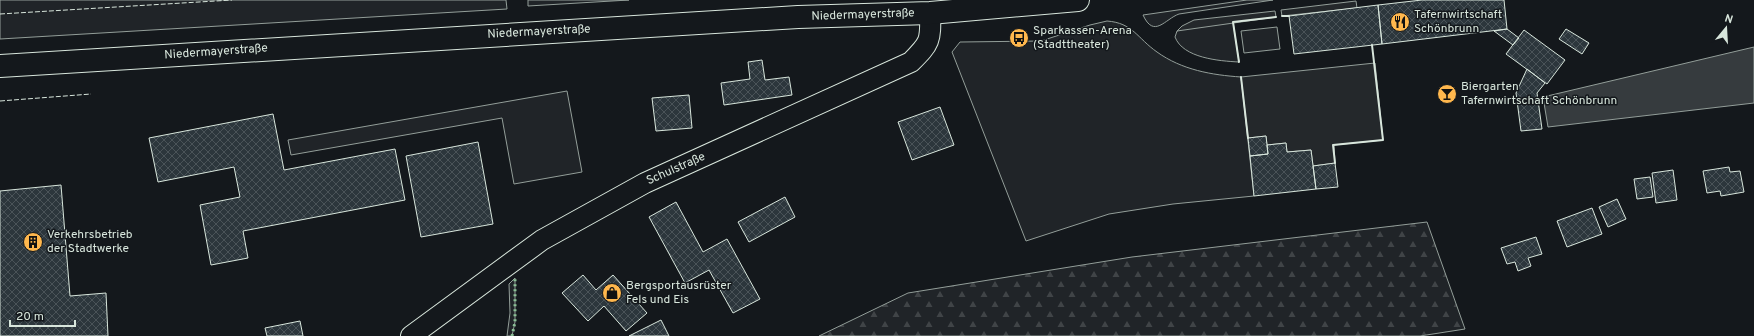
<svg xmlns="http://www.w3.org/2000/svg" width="1754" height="336" viewBox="0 0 1754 336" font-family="Overpass,sans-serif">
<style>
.grass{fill:#202428;stroke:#939e99}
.forest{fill:url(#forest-firs);stroke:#939e99}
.parking{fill:#24282b;stroke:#939e99}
.water{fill:#363b3e;stroke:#939e99}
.building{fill:url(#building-cross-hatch);stroke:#d8e6dc}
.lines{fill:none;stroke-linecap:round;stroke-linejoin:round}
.minor-casing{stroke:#d8e6dc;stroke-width:22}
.secondary-casing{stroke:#d8e6dc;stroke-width:24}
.minor{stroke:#14181c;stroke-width:20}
.secondary{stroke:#14181c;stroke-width:22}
.hedge{stroke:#8ac095;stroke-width:3;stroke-dasharray:2 3;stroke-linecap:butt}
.fence{stroke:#d8e6dc;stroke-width:1;stroke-dasharray:5 2;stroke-linecap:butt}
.wall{stroke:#d8e6dc;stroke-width:2}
.labels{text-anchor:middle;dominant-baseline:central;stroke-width:3;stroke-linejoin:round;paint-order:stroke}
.street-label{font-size:12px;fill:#d8e6dc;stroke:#14181c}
.poi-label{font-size:12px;fill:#d8e6dc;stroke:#14181c;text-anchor:start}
</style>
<defs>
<pattern id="forest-firs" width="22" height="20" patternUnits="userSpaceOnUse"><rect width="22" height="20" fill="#202428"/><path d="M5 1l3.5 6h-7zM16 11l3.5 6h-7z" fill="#404447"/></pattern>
<pattern id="building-cross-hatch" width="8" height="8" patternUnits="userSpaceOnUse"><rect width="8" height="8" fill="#2c363c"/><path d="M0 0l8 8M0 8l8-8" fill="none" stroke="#4a5358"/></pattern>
</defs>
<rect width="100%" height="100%" fill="#14181c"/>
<path class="grass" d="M0,0H506L507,9L0,39Z
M528,0H629L528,6Z
M1247,0H1273L1179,14C1165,19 1154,39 1143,15Z
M1107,21C1133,23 1137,38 1157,52C1182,70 1212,75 1241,77L1254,196L1173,204L1109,214L1026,241L952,52L960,42L1041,41L1090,25Z
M1233,22L1239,62C1219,61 1183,58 1175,37L1177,31L1185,28Z
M1277,27L1280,49L1244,53L1241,31Z
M567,91L582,172L514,184L502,118L291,155L288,140Z
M515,278V322L512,336H507L510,313L509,284Z"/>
<path class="forest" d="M1427,222L1465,329L1420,336H819L908,293L1132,257Z"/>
<path class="parking" d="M1356,1L1357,8L1282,16L1281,10Z
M1275,11L1276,17L1177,31L1182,26L1194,20Z
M1375,63L1383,140L1334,145L1335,163L1313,166L1311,150L1287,152L1286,143L1267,145L1266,136L1248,138L1241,77Z"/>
<path class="water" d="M1754,47V103L1548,127L1543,97Z"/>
<path class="building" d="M1422,0H1504L1507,29L1382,44L1378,5Z
M1378,5L1382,44L1294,54L1289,16Z
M1507,29L1519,38L1513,45L1494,31Z
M1566,29L1589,43L1582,54L1559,39Z
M1524,30L1565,60L1547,84L1506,54Z
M762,60L765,80L789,77L792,95L724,105L721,83L750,79L748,62Z
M1527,69L1545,83L1537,93L1542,129L1521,131L1516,93Z
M689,95L692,128L656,131L652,98Z
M940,107L954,145L912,160L898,122Z
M273,114L284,170L395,149L405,200L243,231L248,258L211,265L200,205L240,197L234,167L158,182L149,138Z
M1266,136L1268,154L1250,156L1248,138Z
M478,142L493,224L421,237L406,156Z
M1286,143L1287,152L1311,150L1316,189L1254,196L1250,156L1268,154L1267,145Z
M1335,163L1338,187L1316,189L1313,166Z
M1729,167L1730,172L1740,171L1744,192L1721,196L1720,191L1707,193L1703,171Z
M1673,170L1677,200L1656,203L1652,173Z
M1650,177L1653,197L1637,199L1634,179Z
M61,185L70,296L106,293L108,336H0V191Z
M785,197L795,217L749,242L738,222Z
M1617,199L1626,219L1608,227L1599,207Z
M676,202L703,252L727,239L760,299L733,313L709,270L685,283L649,217Z
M1592,208L1602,234L1567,247L1557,221Z
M1536,237L1542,254L1528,258L1531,266L1518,271L1515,262L1507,264L1501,248Z
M583,275L596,290L613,275L647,313L626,331L604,306L588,321L562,293Z
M661,320L669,336H629Z
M300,321L303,336H267L265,328Z"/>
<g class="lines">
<defs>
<path id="minor" d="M411,336L542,240L645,183L911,62C930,43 931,41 930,13"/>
<path id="secondary" d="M0,66L798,17L930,13L1078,0"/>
</defs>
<use href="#minor" class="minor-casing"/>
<use href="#secondary" class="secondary-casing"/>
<use href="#minor" class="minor"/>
<use href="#secondary" class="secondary"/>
<path class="hedge" d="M512,336L515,322V278"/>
<path class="fence" d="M0,14L232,0
M0,101L91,94"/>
<path class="wall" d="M1282,16H1289
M1239,62L1233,22L1276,17
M1241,77L1248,138
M1335,163L1333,145L1383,140L1372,45"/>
</g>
<defs>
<symbol id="restaurant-disc" viewBox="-11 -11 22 22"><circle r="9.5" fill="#ffb74d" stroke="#14181c"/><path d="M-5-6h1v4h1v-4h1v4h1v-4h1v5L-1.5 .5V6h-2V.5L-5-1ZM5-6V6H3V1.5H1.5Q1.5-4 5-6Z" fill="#111"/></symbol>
<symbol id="bus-disc" viewBox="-11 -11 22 22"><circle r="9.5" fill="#ffb74d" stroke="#14181c"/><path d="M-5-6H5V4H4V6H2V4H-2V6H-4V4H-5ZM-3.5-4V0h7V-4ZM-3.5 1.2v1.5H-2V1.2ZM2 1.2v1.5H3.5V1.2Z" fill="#111"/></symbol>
<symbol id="bar-disc" viewBox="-11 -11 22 22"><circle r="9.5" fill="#ffb74d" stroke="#14181c"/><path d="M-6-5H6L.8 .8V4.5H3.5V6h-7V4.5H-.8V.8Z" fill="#111"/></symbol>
<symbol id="building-disc" viewBox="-11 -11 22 22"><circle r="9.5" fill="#ffb74d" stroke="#14181c"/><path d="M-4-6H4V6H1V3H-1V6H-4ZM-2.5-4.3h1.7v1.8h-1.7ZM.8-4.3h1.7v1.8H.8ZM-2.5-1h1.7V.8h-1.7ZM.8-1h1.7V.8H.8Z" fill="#111"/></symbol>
<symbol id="shop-disc" viewBox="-11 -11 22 22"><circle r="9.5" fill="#ffb74d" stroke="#14181c"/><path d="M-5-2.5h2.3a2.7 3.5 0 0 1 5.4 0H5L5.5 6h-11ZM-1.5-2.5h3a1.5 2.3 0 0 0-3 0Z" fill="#111"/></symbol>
</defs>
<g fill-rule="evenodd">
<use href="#restaurant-disc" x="1389" y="11" width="22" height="22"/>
<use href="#bus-disc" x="1008" y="27" width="22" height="22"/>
<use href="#bar-disc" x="1436" y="83" width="22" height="22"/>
<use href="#building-disc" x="22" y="231" width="22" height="22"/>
<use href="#shop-disc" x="601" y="282" width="22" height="22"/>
</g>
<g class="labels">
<g class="street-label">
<text transform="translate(863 15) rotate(-2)">Niedermayerstraße</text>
<text transform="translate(539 32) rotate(-3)">Niedermayerstraße</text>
<text transform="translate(216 52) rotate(-4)">Niedermayerstraße</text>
<text transform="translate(676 169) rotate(-24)">Schulstraße</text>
</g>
<g class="poi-label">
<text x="1414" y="15">Tafernwirtschaft<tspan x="1414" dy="14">Schönbrunn</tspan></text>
<text x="1033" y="31">Sparkassen-Arena<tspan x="1033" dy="14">(Stadttheater)</tspan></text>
<text x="1461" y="87">Biergarten<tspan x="1461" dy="14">Tafernwirtschaft Schönbrunn</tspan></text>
<text x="47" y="235">Verkehrsbetrieb<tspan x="47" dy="14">der Stadtwerke</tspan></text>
<text x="626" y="286">Bergsportausrüster<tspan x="626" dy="14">Fels und Eis</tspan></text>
</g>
</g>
<g transform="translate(1726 28) rotate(18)" stroke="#14181c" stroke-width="3" paint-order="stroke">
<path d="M0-3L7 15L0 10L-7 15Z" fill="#d8e6dc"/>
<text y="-6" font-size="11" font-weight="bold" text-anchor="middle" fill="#d8e6dc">N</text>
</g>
<path d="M10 320v6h65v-6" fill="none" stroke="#d8e6dc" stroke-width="2"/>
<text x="16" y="320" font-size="12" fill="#d8e6dc" stroke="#14181c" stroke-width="3" paint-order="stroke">20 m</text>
</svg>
